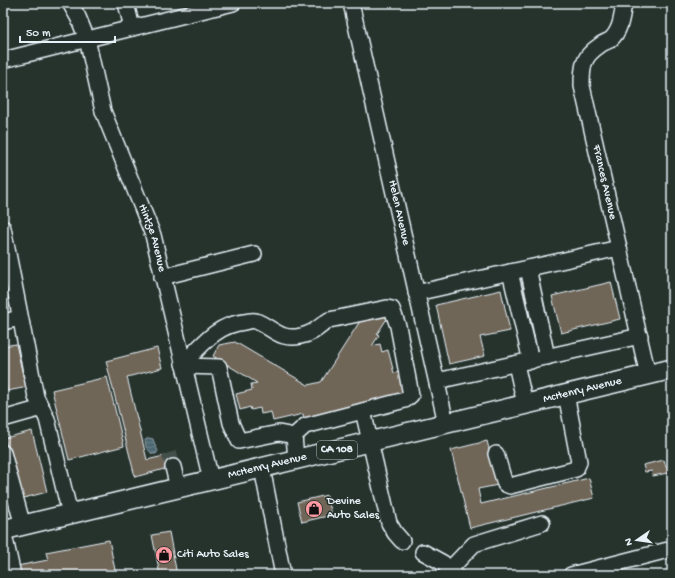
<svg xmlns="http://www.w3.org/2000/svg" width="675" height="578" viewBox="0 0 675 578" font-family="'Gochi Hand',sans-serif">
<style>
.water{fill:url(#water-rules);stroke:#8c9ea8}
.building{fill:#706658;stroke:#e8f1f8}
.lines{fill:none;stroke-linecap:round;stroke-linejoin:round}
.minor-tunnel{stroke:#43504b;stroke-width:15;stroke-dasharray:15 8;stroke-linecap:butt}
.minor-casing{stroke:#e8f1f8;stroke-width:18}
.major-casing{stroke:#e8f1f8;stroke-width:22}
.minor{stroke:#26332d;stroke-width:15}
.major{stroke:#26332d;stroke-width:19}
.labels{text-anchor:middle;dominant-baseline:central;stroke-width:3;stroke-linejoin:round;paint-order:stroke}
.shield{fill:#26332d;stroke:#aeb8bb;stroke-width:1}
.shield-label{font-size:11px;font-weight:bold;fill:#e8f1f8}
.street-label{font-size:12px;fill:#e8f1f8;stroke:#26332d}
.poi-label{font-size:12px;fill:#e8f1f8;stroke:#26332d;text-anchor:start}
</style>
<defs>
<pattern id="water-rules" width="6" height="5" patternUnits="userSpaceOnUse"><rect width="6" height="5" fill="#4e6772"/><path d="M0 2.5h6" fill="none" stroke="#687d87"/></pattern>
</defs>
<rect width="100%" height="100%" fill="#26332d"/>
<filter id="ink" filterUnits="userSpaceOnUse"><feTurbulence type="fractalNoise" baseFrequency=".025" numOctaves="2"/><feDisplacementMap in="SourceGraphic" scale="8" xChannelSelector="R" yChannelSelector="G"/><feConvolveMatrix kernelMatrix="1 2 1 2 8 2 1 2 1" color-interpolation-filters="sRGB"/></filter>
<g filter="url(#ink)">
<path class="water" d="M149,438L153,439L155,445L158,451L156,454H152L146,447L145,440Z"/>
<path class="building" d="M611,282L620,319L561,333L552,296Z
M8,286L13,306L3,308V287Z
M501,290L510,331L480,337L485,356L449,364L436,305Z
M383,314L388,317L377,334L379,335L372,346L380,344L382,352L388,350L394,373L400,372L406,393L304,419L303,414L273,421L271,412L261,414L260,408L251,410L250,407L240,410L236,394L252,390L251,384L257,383L213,356L219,345L235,342L308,385L321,382L362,318Z
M16,344L24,380L26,379L28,387L7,391L3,374V346Z
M157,348L162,368L127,377L147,460L176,453L179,465L135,477L106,361Z
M107,377L124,446L69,460L52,390Z
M32,431L47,492L20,499L5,438Z
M487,441L498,485L478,489L481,504L589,478L594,498L470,528L451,450Z
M664,460L666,467L672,465V472L653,476L652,471L645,472L643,465Z
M327,495L332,515L302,522L297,502Z
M169,532L177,575H160L152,535Z
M109,540L116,575H19L17,566L48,560L46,552Z"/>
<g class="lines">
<path class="minor-tunnel" d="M169,453L173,467"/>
<defs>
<g id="minor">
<path id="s1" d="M70,3L78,17L87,39L103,111L153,235L211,480"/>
<path d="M126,3L132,28"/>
<path id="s2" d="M351,3L446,423"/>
<path id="s3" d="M624,3C622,15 621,31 610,40C606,42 602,43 599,46C582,57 582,68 582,86L648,375"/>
<path d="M3,60L233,3"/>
<path d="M3,228L36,397L47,419L70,514"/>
<path d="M528,268L547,357"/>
<path d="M510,272L531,361"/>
<path d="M162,277L254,254"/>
<path d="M416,293L619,248"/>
<path d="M3,322L20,318"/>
<path d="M183,364C202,345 216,325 244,322C248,321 253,320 256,321C273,328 280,341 301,336C315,333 318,327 329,320L387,308L392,309L398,326L411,395L405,400L305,426L294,436L296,459"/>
<path d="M516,364L525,404"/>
<path d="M184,366L219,367L231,423L239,441L279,433L294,436"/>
<path d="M437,381L640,336"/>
<path d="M363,411L389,523L395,533L402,541"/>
<path d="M3,419L42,408"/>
<path d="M3,453L23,526"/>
<path d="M496,454L505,484L510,486L576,469L579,462L566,394"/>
<path d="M173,467L178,488"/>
<path d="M262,468L283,575"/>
<path d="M3,530L13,575"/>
<path d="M423,552L443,563L455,575"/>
<path d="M450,569L474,544L542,523"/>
<path d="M571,575L672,549"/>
</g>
<g id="major">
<path id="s4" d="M3,530L672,369"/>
</g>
</defs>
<use href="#minor" class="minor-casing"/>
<use href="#major" class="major-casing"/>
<use href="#minor" class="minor"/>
<use href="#major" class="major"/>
</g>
</g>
<defs>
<symbol id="shop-disc" viewBox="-11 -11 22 22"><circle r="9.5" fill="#ff9aa2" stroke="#26332d"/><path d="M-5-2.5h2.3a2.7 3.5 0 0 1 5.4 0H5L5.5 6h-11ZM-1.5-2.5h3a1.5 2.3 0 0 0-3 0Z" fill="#111"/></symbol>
</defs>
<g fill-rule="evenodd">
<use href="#shop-disc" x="304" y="499" width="20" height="20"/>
<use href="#shop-disc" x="154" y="545" width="20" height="20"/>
</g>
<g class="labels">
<rect class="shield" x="317" y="441" width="40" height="18" rx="3"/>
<g class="shield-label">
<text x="337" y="450">CA 108</text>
</g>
<g class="street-label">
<text stroke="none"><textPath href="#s3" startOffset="198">Frances Avenue</textPath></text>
<text stroke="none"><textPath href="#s2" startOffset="215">Helen Avenue</textPath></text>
<text stroke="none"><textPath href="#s1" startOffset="250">Hintze Avenue</textPath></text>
<text stroke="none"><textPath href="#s4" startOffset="596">McHenry Avenue</textPath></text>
<text stroke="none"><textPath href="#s4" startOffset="272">McHenry Avenue</textPath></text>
</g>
<g class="poi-label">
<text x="327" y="502">Devine<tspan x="327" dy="14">Auto Sales</tspan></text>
<text x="177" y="555">Citi Auto Sales</text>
</g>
</g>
<rect width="675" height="578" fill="none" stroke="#26332d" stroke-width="16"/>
<rect x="8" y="8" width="659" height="562" fill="none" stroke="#e8f1f8" stroke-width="1.5" filter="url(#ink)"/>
<g transform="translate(637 540) rotate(257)" stroke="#26332d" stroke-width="3" paint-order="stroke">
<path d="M0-3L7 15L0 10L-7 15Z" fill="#e8f1f8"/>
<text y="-6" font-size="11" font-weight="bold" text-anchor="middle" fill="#e8f1f8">N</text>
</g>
<path d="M20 36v6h95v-6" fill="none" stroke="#e8f1f8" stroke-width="2"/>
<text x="26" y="36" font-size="12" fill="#e8f1f8" stroke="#26332d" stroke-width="3" paint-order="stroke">50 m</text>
</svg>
